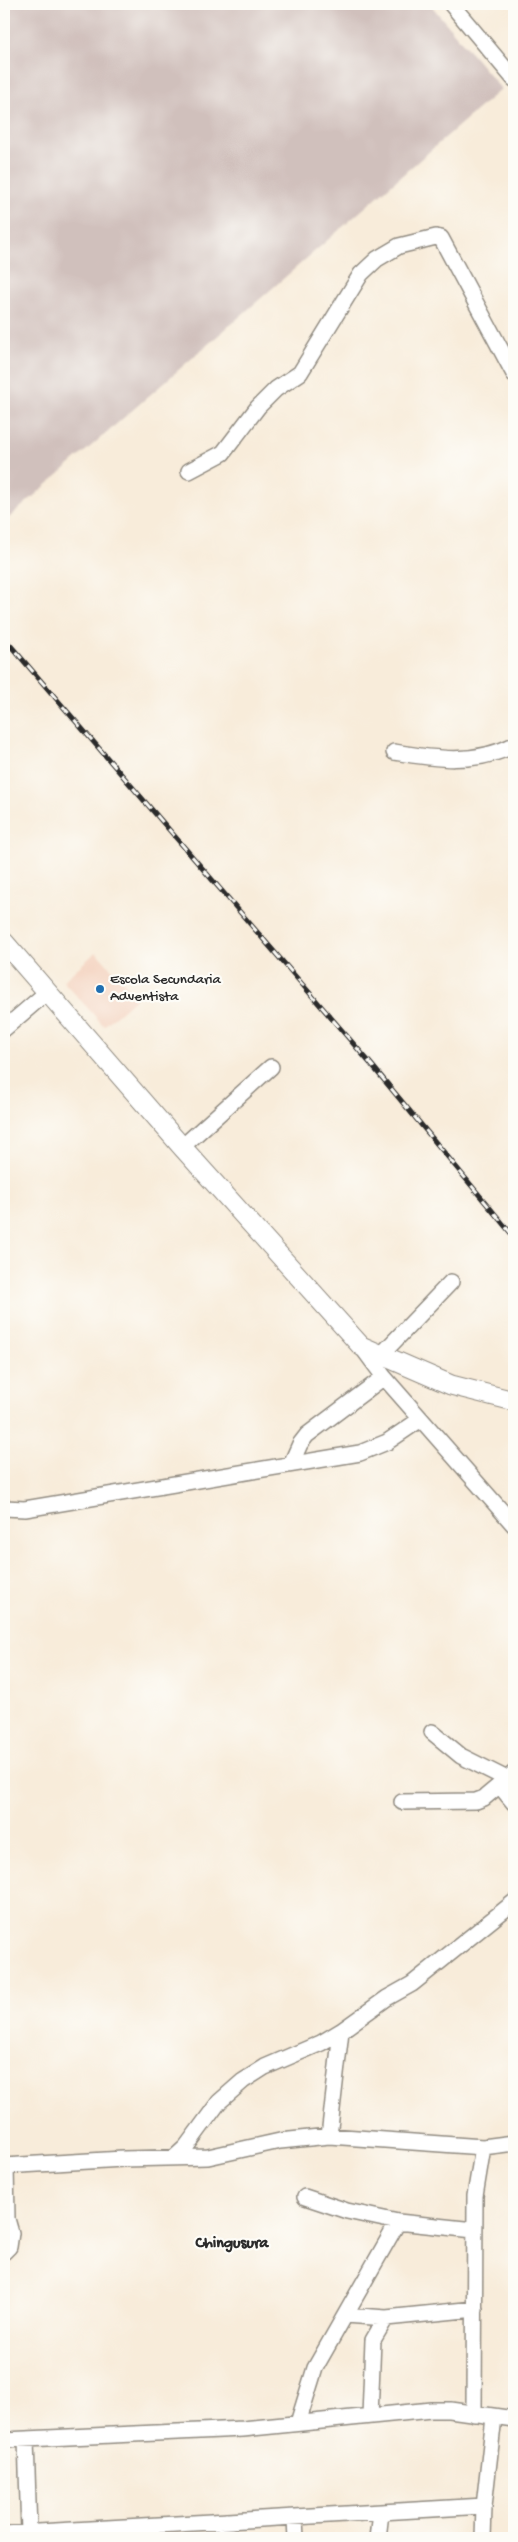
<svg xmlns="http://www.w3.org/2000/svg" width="518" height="2542" viewBox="0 0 518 2542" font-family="'Gochi Hand',sans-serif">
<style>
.built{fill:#f4d3c0}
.industrial{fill:#d0c0bc}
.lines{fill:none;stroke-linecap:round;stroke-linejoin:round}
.minor-casing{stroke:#928c82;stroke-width:18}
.major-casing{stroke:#928c82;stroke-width:21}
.minor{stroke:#fff;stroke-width:15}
.major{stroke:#fff;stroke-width:19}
.rail-casing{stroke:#2b2b2b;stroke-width:5}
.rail{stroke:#fdfcf7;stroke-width:3;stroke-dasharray:9;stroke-linecap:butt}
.poi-dot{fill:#1f6fb2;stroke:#fdfcf7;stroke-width:2}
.labels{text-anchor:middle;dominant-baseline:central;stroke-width:4.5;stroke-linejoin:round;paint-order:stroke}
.poi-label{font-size:15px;fill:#2b2b2b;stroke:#fdfcf7;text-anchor:start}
.neighbourhood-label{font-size:16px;font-weight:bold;fill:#2b2b2b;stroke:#fdfcf7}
</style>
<rect width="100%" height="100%" fill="#fdfcf7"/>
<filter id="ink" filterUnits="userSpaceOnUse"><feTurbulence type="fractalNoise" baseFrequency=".02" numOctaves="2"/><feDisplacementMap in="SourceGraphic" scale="10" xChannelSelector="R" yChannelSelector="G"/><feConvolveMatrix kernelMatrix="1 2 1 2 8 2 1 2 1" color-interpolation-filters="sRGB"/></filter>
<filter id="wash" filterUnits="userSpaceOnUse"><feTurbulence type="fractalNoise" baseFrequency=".0096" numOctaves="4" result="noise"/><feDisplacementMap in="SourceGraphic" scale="20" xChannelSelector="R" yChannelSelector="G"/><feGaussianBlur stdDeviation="1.12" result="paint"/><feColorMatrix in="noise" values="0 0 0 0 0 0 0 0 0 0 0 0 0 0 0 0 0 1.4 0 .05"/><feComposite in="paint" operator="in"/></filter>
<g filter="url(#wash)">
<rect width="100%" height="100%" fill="#f8ecda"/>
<path class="built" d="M96,952L137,997L104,1026L63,981Z"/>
<path class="industrial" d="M4,4H430L501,89L4,522Z"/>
</g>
<g filter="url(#ink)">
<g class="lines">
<defs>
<path id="minor" d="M451,4L514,79
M189,471L223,453L258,407L276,389L300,373L361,274L377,259L399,246L436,237L441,238L514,374
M394,752C435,759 475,765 514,745
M4,1029L46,993
M182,1147L271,1067
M361,1346L384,1377L514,1525
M381,1355L451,1282
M291,1464L300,1444L307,1435L384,1377
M4,1508L25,1509L360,1453L387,1442L421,1419
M432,1732L461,1756L507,1779
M500,1786L514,1803
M402,1802L476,1801L484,1798L514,1773
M329,2136L341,2031
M174,2158L186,2147L219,2102L243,2081L265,2067L321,2043L341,2031L387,1998L412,1984L514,1902
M4,2166L123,2159L208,2157L280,2141L329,2136L483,2147
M305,2197L347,2211L398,2222L474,2230
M4,2252L9,2247L11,2233L7,2219L6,2166
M346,2315L386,2318L475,2309
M474,2414L475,2196L483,2147L514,2143
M370,2416L373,2340L386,2318
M298,2423L315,2368L398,2222
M4,2440L243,2429L431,2410H450L514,2419
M26,2440L29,2532
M295,2519L296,2538
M4,2534L484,2506
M225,2538L226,2521
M378,2538L381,2513
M483,2538L484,2506L494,2417"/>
<path id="major" d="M4,942L182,1147L361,1346L451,1385L514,1401"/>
</defs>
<use href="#minor" class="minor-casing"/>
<use href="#major" class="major-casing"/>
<use href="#minor" class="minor"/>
<use href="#major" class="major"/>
<defs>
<path id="rail" d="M4,638L370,1063L514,1237"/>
</defs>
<use href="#rail" class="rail-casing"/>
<use href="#rail" class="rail"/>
</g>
</g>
<circle class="poi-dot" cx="100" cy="989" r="5"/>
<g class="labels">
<g class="poi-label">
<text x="110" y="980">Escola Secundaria<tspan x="110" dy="17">Adventista</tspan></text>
</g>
<g class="neighbourhood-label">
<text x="232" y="2244">Chingusura</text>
</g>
</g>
<rect width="518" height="2542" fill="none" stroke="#fdfcf7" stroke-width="20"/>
</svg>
